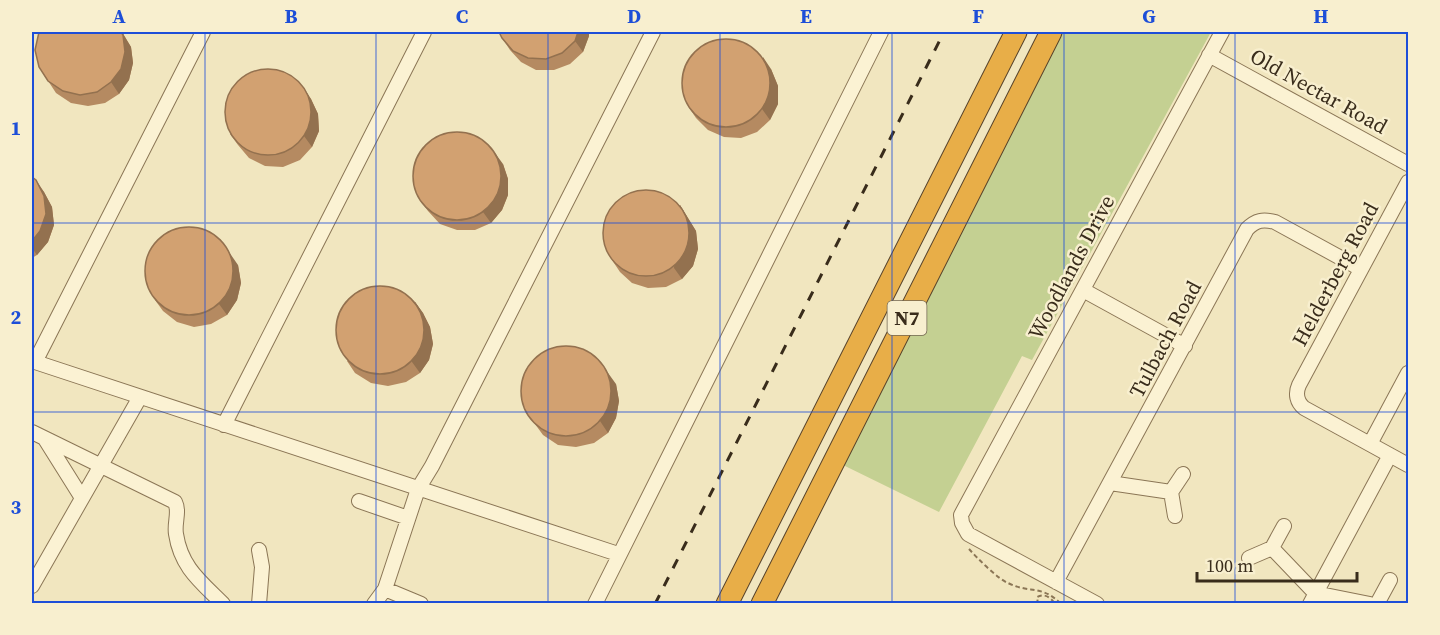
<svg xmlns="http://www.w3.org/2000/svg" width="1440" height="635" viewBox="0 0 1440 635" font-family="'Source Serif 4',serif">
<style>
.green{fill:#c4d092}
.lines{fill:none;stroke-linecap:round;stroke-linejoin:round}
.minor-casing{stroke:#8b7656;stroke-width:16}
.highway-casing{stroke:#58432b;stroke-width:23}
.path{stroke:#8b7656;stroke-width:2;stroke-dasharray:4.5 3;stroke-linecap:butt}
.minor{stroke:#fbf2d3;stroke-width:14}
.highway{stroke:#e8ae48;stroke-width:21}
.rail{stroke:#392c1b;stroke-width:3;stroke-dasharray:10 10;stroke-linecap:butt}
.wall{fill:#b58a61}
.shaded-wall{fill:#93714f}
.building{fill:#d2a171;stroke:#93714f;stroke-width:1.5}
.grid{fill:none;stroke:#1d4ed8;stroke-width:1.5;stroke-opacity:0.55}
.labels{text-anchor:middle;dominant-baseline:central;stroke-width:5;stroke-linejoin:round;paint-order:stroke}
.shield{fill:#f8efcf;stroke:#726651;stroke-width:1.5}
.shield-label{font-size:20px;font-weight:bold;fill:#392c1b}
.street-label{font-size:21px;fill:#392c1b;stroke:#f8efcf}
.neatline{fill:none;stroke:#1d4ed8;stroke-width:2}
.grid-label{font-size:20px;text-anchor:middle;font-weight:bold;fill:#1d4ed8}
</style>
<rect width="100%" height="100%" fill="#f1e6bf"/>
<path class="green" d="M1063,32H1211L1032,360L1022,356L939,512L843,465Z"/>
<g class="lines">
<defs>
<path id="minor" d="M1209,55L1408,164
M1408,182L1299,385C1295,394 1297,402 1304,408L1408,465
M1083,290L1185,346
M32,361L618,554
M35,362L203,32
M224,425L424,32
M32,432L175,502C180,512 174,523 176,534C181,567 200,581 223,604
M45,439L82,498
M1370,444L1408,373
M1110,483L1171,492L1183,474
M1171,492L1175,516
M359,501L408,518
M1272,548L1315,593L1370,604
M1249,558L1272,548L1284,526
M1056,582L1247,229C1256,220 1263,219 1275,222L1361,269
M32,586L140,397
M385,589L421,604
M259,604L262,567L259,550
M374,604L385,589L418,489L432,466L653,32
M595,604L881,32
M1097,604L968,534L962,523L961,515L1222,32
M1310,604L1390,455
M1377,604L1390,580"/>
<path id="highway" d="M727,604L1016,32
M762,604L1051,32"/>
</defs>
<use href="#minor" class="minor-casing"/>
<use href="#highway" class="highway-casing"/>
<path class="path" d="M969,549C977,558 998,579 1008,583C1030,594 1041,584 1061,604
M1038,604L1037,597C1044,593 1051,597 1055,604"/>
<use href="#minor" class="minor"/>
<use href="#highway" class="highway"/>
<path class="rail" d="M655,604L944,32"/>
</g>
<path class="wall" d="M39,32H122L131,47L133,63L129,80L119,94L105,103L88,106L71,103L56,93L39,67Z
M589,36L583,52L570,64L554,70H536L521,62L510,50L502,38Z
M771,69L778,86V104L770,120L757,132L741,138L724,137L708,130L696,118L688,106Z
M303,87L311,99L318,114L319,131L312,147L300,160L283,167L265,166L249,158L238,145L230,134Z
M503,164L508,179V195L502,210L491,223L475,230H457L440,224L428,211L420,200Z
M32,177L44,192L52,207L54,225L48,242L37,255L32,258Z
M680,205L696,231L698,249L693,266L682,279L666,287L648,288L632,283L620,272L612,260Z
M238,265L241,283L237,300L227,315L211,324L194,327L177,322L163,311L155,300Z
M415,302L423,313L430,327L433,344L429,360L420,373L406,382L388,386L371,383L355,373L347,361Z
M616,384L619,401L616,418L608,433L594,443L576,447L558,445L543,435L524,409Z"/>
<path class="shaded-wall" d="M121,32H122L131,47L133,63L129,80L119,94L111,82Z
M578,32H589V36L583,52L575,41Z
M763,57L771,69L778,86V104L770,120L762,109Z
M303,87L311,99L318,114L319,131L312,147L304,136Z
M495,153L503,164L508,179V195L502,210L491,223L483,212Z
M36,180L44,192L52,207L54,225L48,242L37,255L32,248Z
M680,205L696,231L698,249L693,266L682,279L674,268Z
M220,239L238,265L241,283L237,300L227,315L219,304Z
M415,302L423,313L430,327L433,344L429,360L420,373L412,362Z
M598,359L616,384L619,401L616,418L608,433L600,421Z"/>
<path class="building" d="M39,32H121L123,35L125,52L121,69L111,82L97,92L80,95L63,91L48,81L39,67L35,50Z
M499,32H578L575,41L562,53L546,59L528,58L513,51L502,38Z
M682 83a44 44 0 1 1 88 0a44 44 0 1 1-88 0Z
M225 112a43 43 0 1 1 86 0a43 43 0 1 1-86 0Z
M413 176a44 44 0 1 1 88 0a44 44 0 1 1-88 0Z
M32,177L36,180L44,196L46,214L40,231L32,241Z
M603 233a43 43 0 1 1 86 0a43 43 0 1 1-86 0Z
M145 271a44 44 0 1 1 88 0a44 44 0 1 1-88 0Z
M336 330a44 44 0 1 1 88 0a44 44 0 1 1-88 0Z
M521 391a45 45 0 1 1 90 0a45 45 0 1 1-90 0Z"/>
<path class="grid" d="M205,32V604M376,32V604M548,32V604M720,32V604M892,32V604M1064,32V604M1235,32V604M32,223H1408M32,412H1408"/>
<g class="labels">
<rect class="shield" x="887.5" y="301" width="39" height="34" rx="4.5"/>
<g class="shield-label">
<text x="907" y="318">N7</text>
</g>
<g class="street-label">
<text transform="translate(1319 91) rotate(29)">Old Nectar Road</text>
<text transform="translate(1071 267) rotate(-62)">Woodlands Drive</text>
<text transform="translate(1335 274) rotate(-62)">Helderberg Road</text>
<text transform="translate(1165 339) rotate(-62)">Tulbach Road</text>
</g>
</g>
<rect width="1440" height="635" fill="none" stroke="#f8efcf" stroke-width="66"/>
<path d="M1197 572v9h160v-9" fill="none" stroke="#392c1b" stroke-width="3"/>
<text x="1206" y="572" font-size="18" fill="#392c1b" stroke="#f8efcf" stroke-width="4.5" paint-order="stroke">100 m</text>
<rect x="33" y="33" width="1374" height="569" class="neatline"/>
<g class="grid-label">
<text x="119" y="23">A</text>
<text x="291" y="23">B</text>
<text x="462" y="23">C</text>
<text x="634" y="23">D</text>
<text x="806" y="23">E</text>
<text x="978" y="23">F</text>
<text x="1149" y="23">G</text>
<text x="1321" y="23">H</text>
<text x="16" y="135">1</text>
<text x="16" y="324">2</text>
<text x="16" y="514">3</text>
</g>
</svg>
